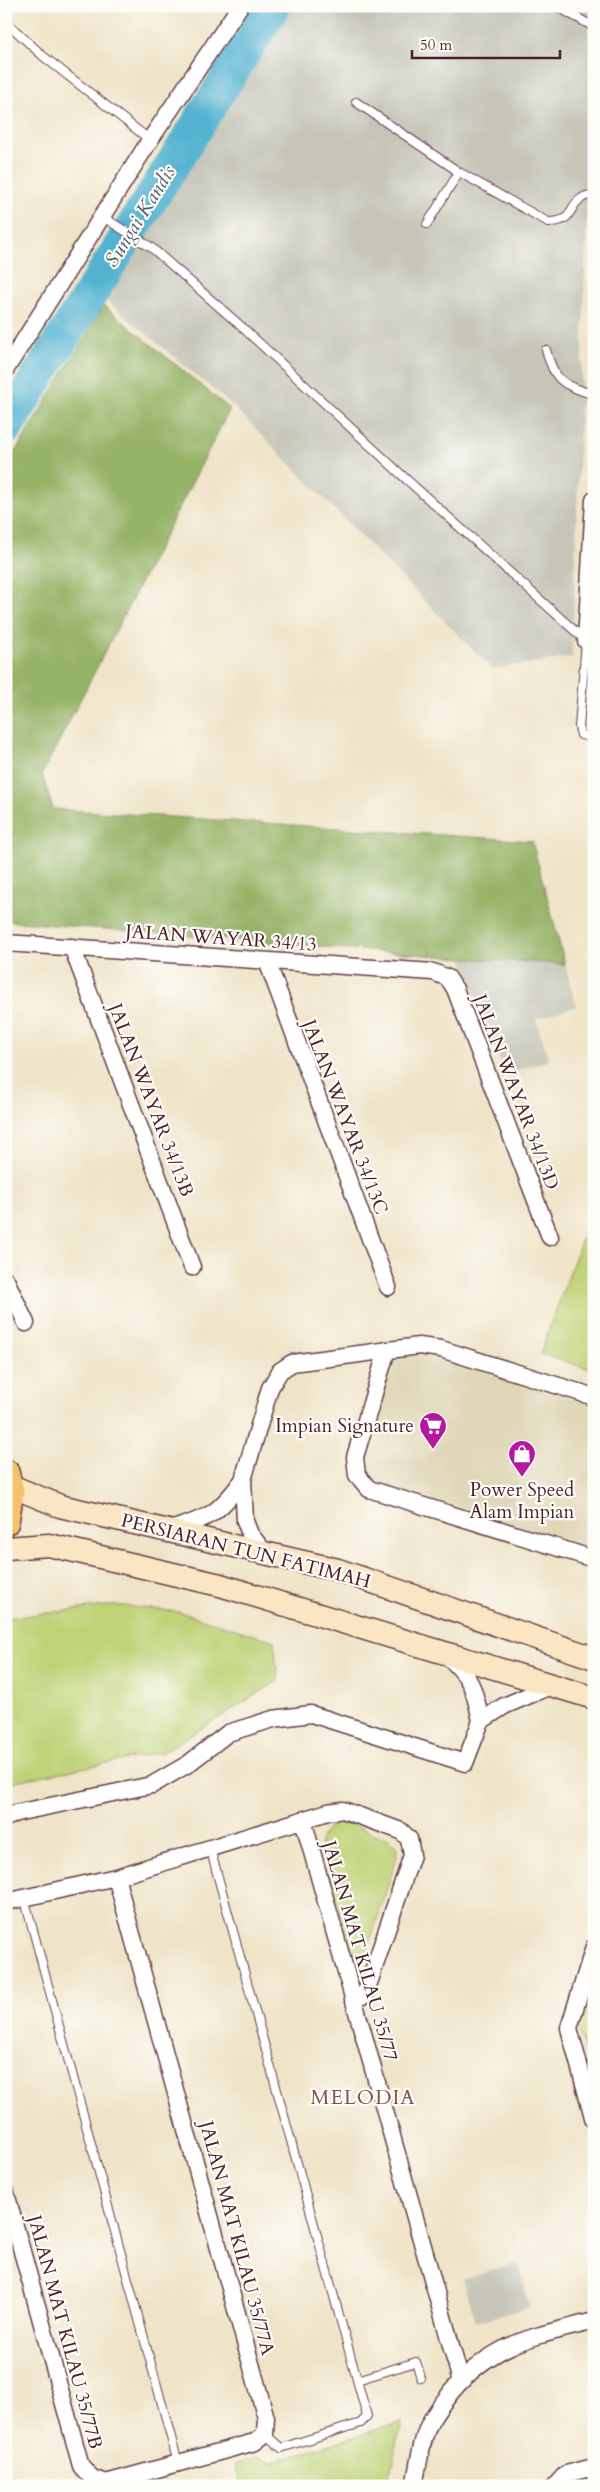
<svg xmlns="http://www.w3.org/2000/svg" width="600" height="2492" viewBox="0 0 600 2492" font-family="Cardo,serif">
<style>
.built{fill:#e0d7b7}
.industrial{fill:#c6c5b8}
.green{fill:#bed276;stroke:#847850}
.forest{fill:#96b467;stroke:#706a49}
.lines{fill:none;stroke-linecap:round;stroke-linejoin:round}
.river{stroke:#52b2d1;stroke-width:35}
.lane-casing{stroke:#633d43;stroke-width:10}
.street-casing{stroke:#633d43;stroke-width:19}
.secondary-casing{stroke:#633d43;stroke-width:25}
.primary-casing{stroke:#633d43;stroke-width:28}
.lane{stroke:#fff;stroke-width:8}
.street{stroke:#fff;stroke-width:16}
.secondary{stroke:#fbe6c4;stroke-width:22}
.primary{stroke:#f5c16b;stroke-width:25}
.labels{text-anchor:middle;dominant-baseline:central;stroke-width:4.5;stroke-linejoin:round;paint-order:stroke}
.street-label{font-size:19px;fill:#4a1f2b;stroke:#fdfcf7}
.poi-label{font-size:19px;fill:#4a1f2b;stroke:#fdfcf7;text-anchor:end}
.water-label{font-size:20px;font-style:italic;fill:#4d5a6d;stroke:#fdfcf7}
.neighbourhood-label{font-size:20px;letter-spacing:1px;fill:#80544a;stroke:#fdfcf7}
</style>
<rect width="100%" height="100%" fill="#fdfcf7"/>
<filter id="ink" filterUnits="userSpaceOnUse"><feTurbulence type="fractalNoise" baseFrequency=".02" numOctaves="2"/><feDisplacementMap in="SourceGraphic" scale="10" xChannelSelector="R" yChannelSelector="G"/><feConvolveMatrix kernelMatrix="1 2 1 2 8 2 1 2 1" color-interpolation-filters="sRGB"/></filter>
<filter id="wash" filterUnits="userSpaceOnUse"><feTurbulence type="fractalNoise" baseFrequency=".0096" numOctaves="4" result="noise"/><feDisplacementMap in="SourceGraphic" scale="20" xChannelSelector="R" yChannelSelector="G"/><feGaussianBlur stdDeviation="1.12" result="paint"/><feColorMatrix in="noise" values="0 0 0 0 0 0 0 0 0 0 0 0 0 0 0 0 0 1.4 0 .05"/><feComposite in="paint" operator="in"/></filter>
<g filter="url(#wash)">
<rect width="100%" height="100%" fill="#efe4c8"/>
<path class="built" d="M417,1354L440,1356L594,1405V1552L375,1483L364,1472L362,1455L394,1356Z"/>
<path class="industrial" d="M284,6H594L572,657L492,669L232,405L101,296Z
M594,673V775L587,774Z
M462,958L565,964L576,1006L536,1019L549,1060L505,1074Z
M518,2263L530,2307L476,2322L463,2279Z"/>
<path class="green" d="M594,1206V1370L540,1354Z
M115,1605L179,1612L274,1641L278,1681L163,1752L6,1783V1618Z
M342,1821L392,1841L397,1847V1857L368,1948L361,1952L351,1951L320,1842C325,1829 330,1825 342,1821Z
M594,1982V2082L578,2028Z
M402,2422L387,2486H241L235,2463L257,2458L272,2462Z
M594,2474V2486H566L571,2480Z"/>
<path class="forest" d="M104,306L230,409L42,774L53,809L532,841L565,964L462,958L6,921V467Z"/>
<g class="lines">
<path class="river" d="M6,427L273,6"/>
</g>
</g>
<g filter="url(#ink)">
<g class="lines">
<defs>
<path id="lane" d="M556,6L594,27
M6,22L43,56L150,140
M356,102L459,172L548,222C576,222 566,207 582,198C585,196 590,195 594,194
M103,217L152,248L242,327L405,478L586,641L579,727L581,735L594,738
M427,224L459,172
M546,350C555,383 563,384 594,395
M210,1848L367,2416L361,2423L281,2448L265,2434
M24,1897L178,2463
M357,2380L416,2362L421,2378"/>
<path id="street" d="M6,369L150,140L240,6
M586,641L594,500
M6,943L433,972L448,978L455,989L550,1237
M72,947L192,1267
M267,961L388,1287
M6,1280L26,1323
M387,1350L355,1457L357,1475L369,1489L594,1559
M170,1530C209,1518 218,1514 243,1480
M265,1553L250,1534L245,1521L243,1480L270,1388L280,1371L292,1363L419,1346L441,1349L594,1397
M447,1656C473,1679 474,1689 481,1721L504,1706L553,1685
M6,1818L16,1813L152,1785L188,1764L228,1733L273,1719L311,1714L465,1763L481,1721
M303,1820L461,2381
M6,1902L116,1877L328,1812L343,1810L401,1831L409,1839L412,1855L365,1995L353,1999
M594,1947L569,2028L594,2121
M6,2193L81,2466L92,2478L106,2483L255,2442L265,2434L266,2418L116,1877
M414,2486C418,2467 420,2447 427,2429C432,2415 443,2403 452,2391C495,2341 534,2337 594,2321
M555,2486L566,2474L594,2467"/>
<path id="secondary" d="M11,1486L60,1506L338,1570L594,1658
M6,1548L49,1545L220,1585L594,1698"/>
<path id="primary" d="M6,1472L11,1491L6,1522"/>
</defs>
<use href="#lane" class="lane-casing"/>
<use href="#street" class="street-casing"/>
<use href="#secondary" class="secondary-casing"/>
<use href="#primary" class="primary-casing"/>
<use href="#lane" class="lane"/>
<use href="#street" class="street"/>
<use href="#secondary" class="secondary"/>
<use href="#primary" class="primary"/>
</g>
</g>
<defs>
<symbol id="supermarket-pin" viewBox="-11 -11 22 30"><path d="M0 17L-7.5 6A9.5 9.5 0 1 1 7.5 6Z" fill="#b5179e" stroke="#fdfcf7"/><path d="M-6-5.5h2.5l.6 2H6L4.5 2H-2.5L-4.4-4H-6ZM-1.5 3.2a1.3 1.3 0 1 0 .1 0ZM3 3.2a1.3 1.3 0 1 0 .1 0Z" fill="#fff"/></symbol>
<symbol id="shop-pin" viewBox="-11 -11 22 30"><path d="M0 17L-7.5 6A9.5 9.5 0 1 1 7.5 6Z" fill="#b5179e" stroke="#fdfcf7"/><path d="M-5-2.5h2.3a2.7 3.5 0 0 1 5.4 0H5L5.5 6h-11ZM-1.5-2.5h3a1.5 2.3 0 0 0-3 0Z" fill="#fff"/></symbol>
</defs>
<g fill-rule="evenodd">
<use href="#supermarket-pin" x="417" y="1410" width="32" height="43"/>
<use href="#shop-pin" x="506" y="1438" width="32" height="43"/>
</g>
<g class="labels">
<g class="street-label">
<text transform="translate(221 938) rotate(4)">JALAN WAYAR 34/13</text>
<text transform="translate(516 1092) rotate(69)">JALAN WAYAR 34/13D</text>
<text transform="translate(151 1100) rotate(69)">JALAN WAYAR 34/13B</text>
<text transform="translate(345 1117) rotate(69)">JALAN WAYAR 34/13C</text>
<text transform="translate(246 1551) rotate(14)">PERSIARAN TUN FATIMAH</text>
<text transform="translate(360 1951) rotate(74)">JALAN MAT KILAU 35/77</text>
<text transform="translate(237 2238) rotate(75)">JALAN MAT KILAU 35/77A</text>
<text transform="translate(65 2332) rotate(75)">JALAN MAT KILAU 35/77B</text>
</g>
<g class="poi-label">
<text x="414" y="1426">Impian Signature</text>
<text x="522" y="1490" text-anchor="middle">Power Speed<tspan x="522" dy="22">Alam Impian</tspan></text>
</g>
<g class="water-label">
<text transform="translate(140 216) rotate(-58)">Sungai Kandis</text>
</g>
<g class="neighbourhood-label">
<text x="363" y="2097">MELODIA</text>
</g>
</g>
<rect width="600" height="2492" fill="none" stroke="#fdfcf7" stroke-width="25"/>
<path d="M412 50v8h148v-8" fill="none" stroke="#4a1f2b" stroke-width="2.5"/>
<text x="420" y="50" font-size="15" fill="#4a1f2b" stroke="#fdfcf7" stroke-width="4" paint-order="stroke">50 m</text>
</svg>
